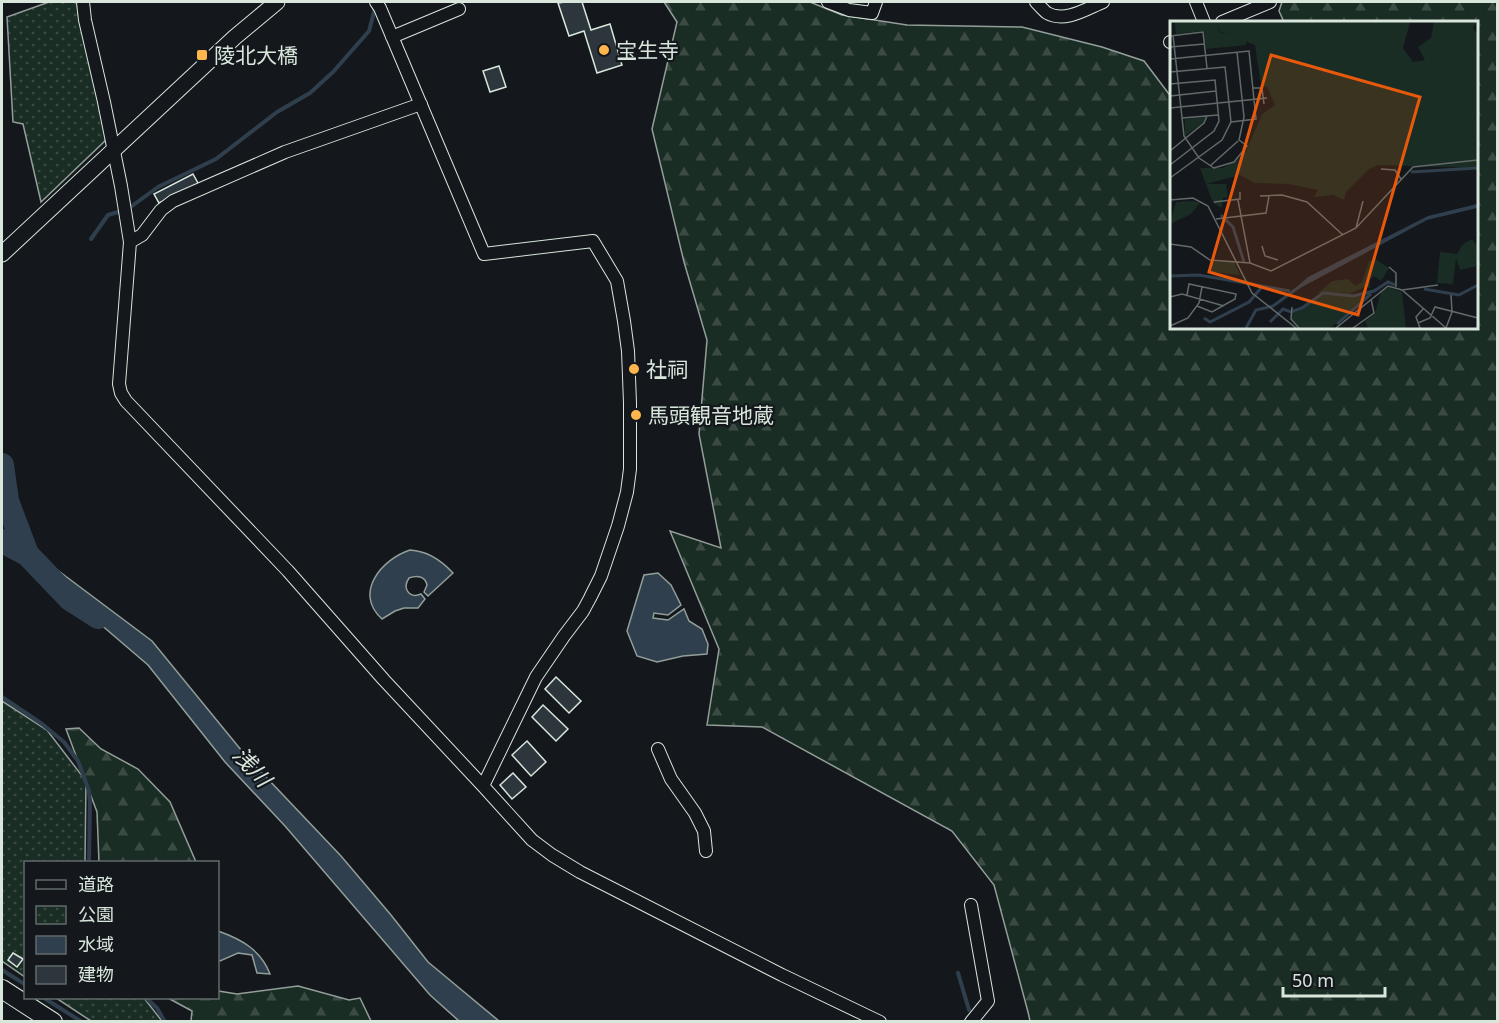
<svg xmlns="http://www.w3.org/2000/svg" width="1499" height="1023" viewBox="0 0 1499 1023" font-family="'Noto Sans','Noto Sans JP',sans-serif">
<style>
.forest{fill:url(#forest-firs);stroke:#939e99;stroke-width:1.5}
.park{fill:url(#park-dots);stroke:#939e99;stroke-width:1.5}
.water{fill:#2f3f4d;stroke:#939e99;stroke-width:1.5}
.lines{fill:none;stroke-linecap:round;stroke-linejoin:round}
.stream{stroke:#2f3f4d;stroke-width:4}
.river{stroke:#2f3f4d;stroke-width:24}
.building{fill:#2c363c;stroke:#d8e6dc;stroke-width:1.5}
.minor-casing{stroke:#d8e6dc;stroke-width:14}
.tertiary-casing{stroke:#d8e6dc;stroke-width:17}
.secondary-casing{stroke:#d8e6dc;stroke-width:20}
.minor{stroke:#14181c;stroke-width:12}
.tertiary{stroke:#14181c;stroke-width:15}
.secondary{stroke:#14181c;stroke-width:18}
.poi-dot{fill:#ffb74d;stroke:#14181c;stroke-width:2}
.labels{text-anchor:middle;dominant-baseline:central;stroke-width:4.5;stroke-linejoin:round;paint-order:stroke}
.poi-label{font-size:21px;fill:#d8e6dc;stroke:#14181c;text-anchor:start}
.water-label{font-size:22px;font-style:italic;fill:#d8e6dc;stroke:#14181c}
.inset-river{fill:none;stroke:#2f3f4d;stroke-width:3}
.inset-road{fill:none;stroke:#626a69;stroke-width:1.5}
.view{fill:#e8590c;fill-opacity:0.15;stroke:#e8590c;stroke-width:3}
.inset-edge{fill:none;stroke:#d8e6dc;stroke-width:3}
</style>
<defs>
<pattern id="forest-firs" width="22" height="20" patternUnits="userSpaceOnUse" patternTransform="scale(1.5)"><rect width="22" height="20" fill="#1a2d24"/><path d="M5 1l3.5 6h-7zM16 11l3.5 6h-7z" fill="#3b4b43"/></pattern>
<pattern id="park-dots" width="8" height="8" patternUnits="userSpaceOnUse" patternTransform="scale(1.5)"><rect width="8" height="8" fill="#1a2d24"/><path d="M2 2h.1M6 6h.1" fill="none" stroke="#3b4b43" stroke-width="1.8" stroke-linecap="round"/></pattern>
</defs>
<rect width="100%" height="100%" fill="#14181c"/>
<path class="forest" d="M664,2H810L842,15L907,25L1022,27L1102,47L1144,61L1172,98V327H1476V22H1284L1279,11L1282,2H1497V1021H1030L1028,1012L994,885L952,831L762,727L707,725L719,649L670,531L721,548L699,434L707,340L684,262L652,129L677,22Z
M79,728L101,749L138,769L170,802L196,862H99L97,812L66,729Z
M298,986L349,1000L360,998L371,1021H191L192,1011L168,998H218V991L237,994Z"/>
<path class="park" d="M49,2H77L78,13L107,139L41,202L23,124L13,122L7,17Z
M2,701L47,730L86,781L85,862H26L25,977L2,961Z
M56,998H144L162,1021H91Z"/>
<path class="water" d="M24,545L152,641L246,756L341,856L391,915L428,962L499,1021H459L430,995L285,826L225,762L148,665L9,546Z
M410,550C428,551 441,560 453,573L428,596L424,592L427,585C425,576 417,575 409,578C402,588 409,599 421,594L425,599L418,608H404L395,611L382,619C353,593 382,559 410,550Z
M658,573L671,585L681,605L668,615L654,613L653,618L668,620L684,609L689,621L702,629L708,644L707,654L683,656L657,662L637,656L627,631L644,575Z
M218,931C241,939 261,950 270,974L257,973L252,955L238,953L220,961L218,960Z"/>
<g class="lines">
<path class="stream" d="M132,206L158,187L216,159L277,112L310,93L333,72L369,31L375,8
M91,239L108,215L118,212
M2,697L42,724L64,742L78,761L89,791L90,802L89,862
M2,970L26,985
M958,973L969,1010
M44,998L82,1022
M146,998L157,1008L165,1022"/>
<path class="river" d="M2,465L7,501L27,554
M2,541L27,554L70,599L98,617"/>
</g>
<path class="building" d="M565,2H582L591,30L610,24L622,65L597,73L584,31L569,36L558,3Z
M499,66L506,87L490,92L483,71Z
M193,174L199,185L159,203L154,194Z
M556,677L581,701L569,713L545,689Z
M543,705L568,729L556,741L532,717Z
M527,741L546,762L531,776L512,755Z
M513,773L526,787L512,799L500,785Z
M13,953L23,959L17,967L8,960Z"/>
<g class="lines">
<defs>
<path id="minor" d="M83,2L85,20L104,102L121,186L130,242L119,384L121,393L126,401L288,571L384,680L483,786L532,840L552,855L580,872L782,975L880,1022
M376,2L380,8L484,254L593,241L617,281L624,321L628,351L630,403V469L627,492L618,526L601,576L590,598L583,611L564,636L536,677L483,786
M828,2L849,10L872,13L876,2
M1036,2C1039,5 1043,10 1047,13C1065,23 1086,9 1103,2
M1196,2L1204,22
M1222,22L1270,2
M392,37L459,9
M1170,42H1172
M130,242L142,235L161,210L173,201L285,152L421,104
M658,749L671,779L695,813L704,831L706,851
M971,1022L988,1001L971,905"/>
<path id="tertiary" d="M2,254L235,37L277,2"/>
<path id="secondary" d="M2,989L53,1022"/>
</defs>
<use href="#minor" class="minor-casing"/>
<use href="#tertiary" class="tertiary-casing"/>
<use href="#secondary" class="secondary-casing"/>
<use href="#minor" class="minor"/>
<use href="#tertiary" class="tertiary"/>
<use href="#secondary" class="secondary"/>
</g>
<g class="poi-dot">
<circle cx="604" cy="50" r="6"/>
<rect x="196" y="49" width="12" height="12" rx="3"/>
<circle cx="634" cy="369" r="6"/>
<circle cx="636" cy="415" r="6"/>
</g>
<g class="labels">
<g class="poi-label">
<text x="616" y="50">宝生寺</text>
<text x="214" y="55">陵北大橋</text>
<text x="646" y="369">社祠</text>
<text x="648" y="415">馬頭観音地蔵</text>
</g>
<g class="water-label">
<text transform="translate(253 766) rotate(48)">浅川</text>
</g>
</g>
<g transform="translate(1170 21)">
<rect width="308" height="308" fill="#14181c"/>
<path d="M302,218L307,225V245L290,249L286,237L283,263L267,262L270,231L287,233L292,224Z" fill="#1a2d24"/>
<path d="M47,1H240L233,27L243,41L255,39L248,26L261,17L264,1H307L303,7L308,14L307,147L209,144L199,148L176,171L174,179L163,174L144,176L148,169L118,163L85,162L70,154L36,163L30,147H53L68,139L76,130L92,93L105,84L97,66L91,64L85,24L49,10ZM23,180L30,182L21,193L0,203L6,181ZM205,238L219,247L211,260L204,255L200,259V267L194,266L176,275L148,272L162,260L178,258L186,265L192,261L199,240ZM217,266L232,271L236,307H198L195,300L205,292L211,271Z" fill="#1a2d24"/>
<path d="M36,163H56L58,176L53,177L52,187L43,182Z" fill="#1a2d24"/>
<path d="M5,1H47L49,11L76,18V24L36,28L34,10L6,13ZM35,96V100L15,115V98ZM41,240L64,241L70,254L42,251ZM195,270L201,273L160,307H129L121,298L122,292L156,271L180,276Z" fill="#1a2d24"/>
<path d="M307,183V187L257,199L119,273L138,256L258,195Z" fill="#2f3f4d"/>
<path class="inset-river" d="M241,151L308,147M51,194L63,206L74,241M0,255L29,254L120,270M254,268L289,274L308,264M34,297L40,301L79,281L91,267M100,301L113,288L121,291L132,287L153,272L183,275L204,270L218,261L225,264M167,303L201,273M76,307L86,289L103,285L133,263"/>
<path class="inset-road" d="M3,14L14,115L29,137L44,147L64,141L77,125L69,119L74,96L67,31M0,15L33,11L37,47M0,26L34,23M0,38L79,30L86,98L61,101M0,51L55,46L61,101L52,119L0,157M0,63L45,59L49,100L44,110L0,144M82,67H92L94,83M0,75L46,70M0,87L97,77M12,97L48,94M0,130L34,102L37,95M40,145L68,120M211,148L225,149L231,158M90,175L112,174L137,181L173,214M0,179L23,177L38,185L82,272L126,307M68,179L80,242M44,181L70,178V171M46,198L96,192L99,175M186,207L193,180M0,223L21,226L40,239L80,242L101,250L186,207L243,146L308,139M92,225L95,235L108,239M219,246L226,252V266M232,269L268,264M17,274L19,263L66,273L65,278L42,291L27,285M0,276L12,273L54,285M122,286L121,298L129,307M248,302L260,297L265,286L308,297M0,305L18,297L29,282L32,266M166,307L218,265L232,269L276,307M183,307L204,292L201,278M250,307L246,296L253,288M276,307L282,291L281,274"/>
<path class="view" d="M101,34L250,76L188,294L39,251Z"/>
<rect width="308" height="308" class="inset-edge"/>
</g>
<rect width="1499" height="1023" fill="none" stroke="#d8e6dc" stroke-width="6"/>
<rect x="24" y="861" width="195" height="138" fill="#14181c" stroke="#626a69" stroke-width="1.5"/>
<rect x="36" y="880" width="30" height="9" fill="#14181c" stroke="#626a69" stroke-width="1.5"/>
<text x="78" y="891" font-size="18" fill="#d8e6dc">道路</text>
<rect x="36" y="906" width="30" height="18" fill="url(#park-dots)" stroke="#626a69" stroke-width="1.5"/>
<text x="78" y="921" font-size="18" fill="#d8e6dc">公園</text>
<rect x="36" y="936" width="30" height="18" fill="#2f3f4d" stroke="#626a69" stroke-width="1.5"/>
<text x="78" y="951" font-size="18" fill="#d8e6dc">水域</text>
<rect x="36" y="966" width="30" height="18" fill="#2c363c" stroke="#626a69" stroke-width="1.5"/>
<text x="78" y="981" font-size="18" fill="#d8e6dc">建物</text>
<path d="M1283 987v9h102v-9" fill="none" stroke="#d8e6dc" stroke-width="3"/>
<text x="1292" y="987" font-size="18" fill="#d8e6dc" stroke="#14181c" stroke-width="4.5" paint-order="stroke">50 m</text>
</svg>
